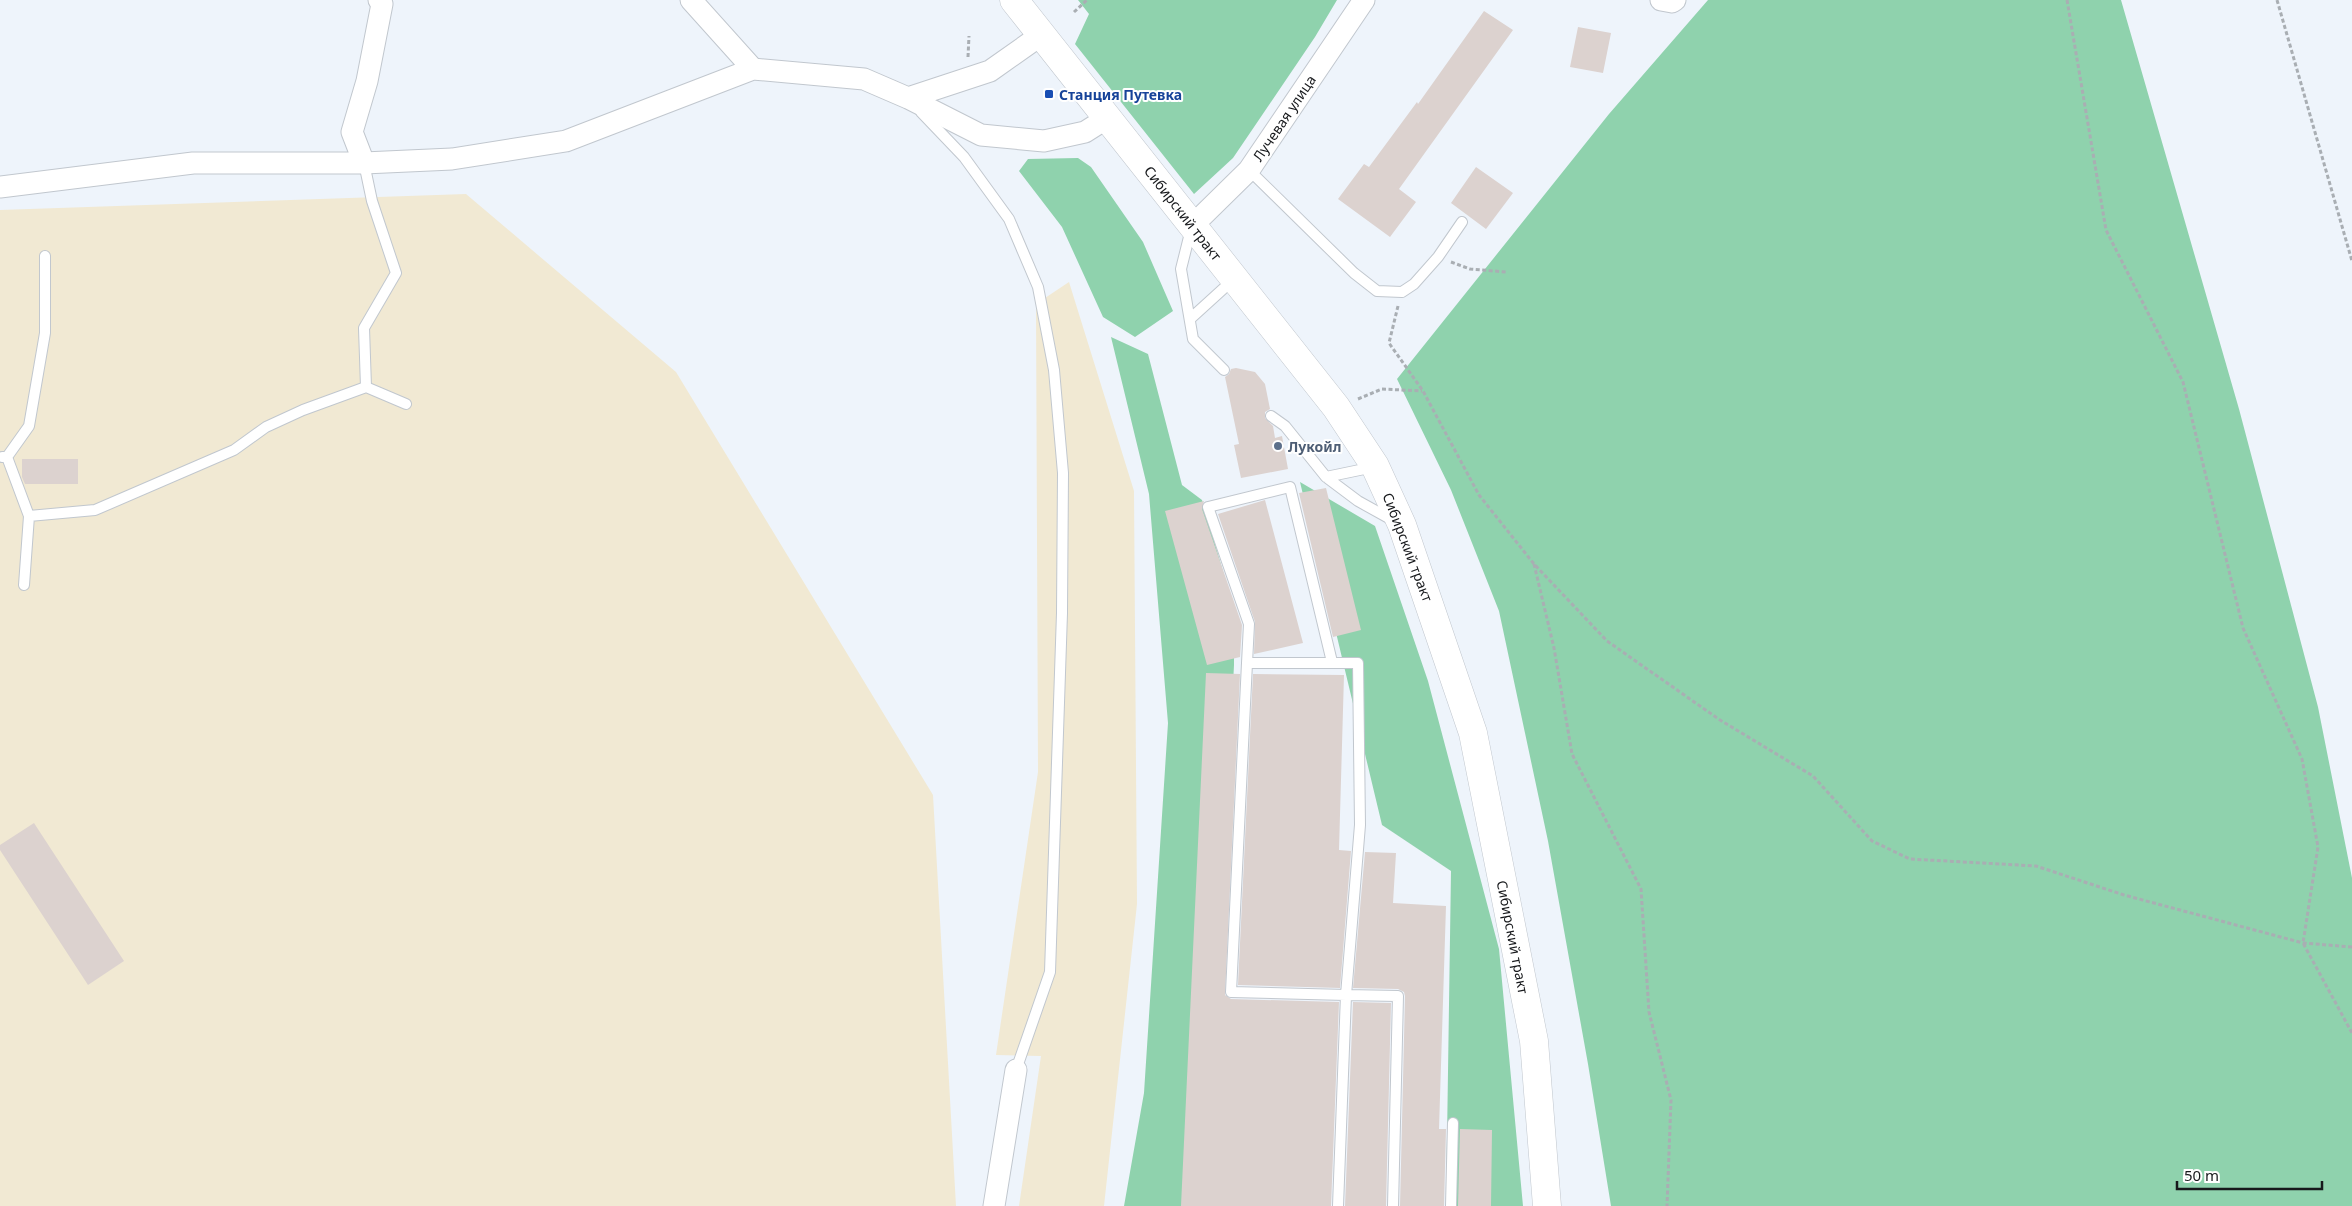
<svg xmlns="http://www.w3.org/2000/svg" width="2352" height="1206" viewBox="0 0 2352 1206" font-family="'Noto Sans',sans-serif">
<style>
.industrial{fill:#f1e9d3}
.forest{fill:#8fd2ad}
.building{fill:#dcd2cf}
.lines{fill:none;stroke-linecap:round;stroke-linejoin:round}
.service-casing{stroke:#c1c7ce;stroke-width:12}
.minor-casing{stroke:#c1c7ce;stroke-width:23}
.secondary-casing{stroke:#c1c7ce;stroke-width:29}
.path{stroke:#a9aeb3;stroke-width:3;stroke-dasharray:4 2.5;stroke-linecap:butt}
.service{stroke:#fff;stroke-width:10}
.minor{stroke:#fff;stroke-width:21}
.secondary{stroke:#fff;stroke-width:28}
.transit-dot{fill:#1a4fb4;stroke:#fff;stroke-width:2}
.service-dot{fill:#5c6f8a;stroke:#fff;stroke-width:2}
.labels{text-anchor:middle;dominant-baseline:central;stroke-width:4;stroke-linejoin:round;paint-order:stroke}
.transit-label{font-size:14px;font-weight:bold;fill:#164399;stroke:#fff;text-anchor:start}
.street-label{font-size:14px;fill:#17191c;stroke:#fff}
.service-label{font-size:14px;font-weight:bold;fill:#4e5e75;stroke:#fff;text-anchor:start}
</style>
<rect width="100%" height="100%" fill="#eef4fb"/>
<path class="industrial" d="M466,194L676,372L933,795L956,1206H0V210Z
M1069,282L1134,491L1137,904L1104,1206H1019L1041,1056L996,1055L1038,772L1036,304Z"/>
<path class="forest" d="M1078,0H1337L1315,37L1233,158L1194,194L1075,44L1089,14Z
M1708,0H2121L2239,409L2318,707L2352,878V1206H1611L1588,1064L1548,841L1499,611L1451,490L1397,379L1609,114Z
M1078,158L1091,167L1143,242L1173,311L1135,337L1103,317L1062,227L1019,171L1028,159Z
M1111,337L1148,354L1182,485L1202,500L1234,609V665L1219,959L1200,1206H1124L1144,1093L1168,723L1149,494Z
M1300,482L1375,526L1428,681L1499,949L1523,1206H1446L1451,871L1382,825Z"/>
<path class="building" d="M1484,11L1513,30L1399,189L1416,202L1390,237L1338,199L1364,164L1369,167L1417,102L1418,104Z
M1578,27L1611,33L1603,73L1570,67Z
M1476,167L1513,193L1486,229L1451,203Z
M1236,368L1255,372L1265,384L1270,409L1265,412V418L1273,426L1275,438L1282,436L1288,469L1241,478L1234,445L1239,444L1225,377L1229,374L1231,369Z
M22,459H78V484H25L22,477Z
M1326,488L1361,630L1333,637L1299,493Z
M1265,500L1303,643L1254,654L1255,622L1218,514Z
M1204,501L1202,509L1242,625L1240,657L1207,665L1165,511Z
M1206,673L1240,674L1225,995L1231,999L1339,1002L1331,1206H1181Z
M1253,674L1344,675L1339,850L1351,851L1340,988L1238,985Z
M34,823L124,961L88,985L0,850V845Z
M1365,852L1396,853L1393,903L1446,906L1439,1129H1446L1444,1206H1400L1405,996L1404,992L1398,989L1353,988Z
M1353,1002L1391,1003L1386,1206H1345Z
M1460,1129L1492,1130L1491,1206H1458Z"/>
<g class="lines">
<defs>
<path id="service" d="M921,112L964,157L1009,219L1038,287L1054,370L1063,473L1062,613L1050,972L1016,1070
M1249,170L1354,273L1377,291L1402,292L1414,284L1438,257L1462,222
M1191,229L1181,269L1193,339L1224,370
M1190,319L1234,279
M366,387L406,404
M1271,416L1285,426L1326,477L1374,467
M2,457H7L29,516L24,585
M7,457L29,426L45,333V256
M1326,477L1358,501L1394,521
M29,516L95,510L234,450L266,427L303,410L366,387L364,328L396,273L372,201L364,163
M1247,663H1358L1360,825L1346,995L1231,992L1247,663L1249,624L1208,507L1290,487L1332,662
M1338,1206L1346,995L1398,996L1393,1206
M1451,1206L1453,1123"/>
<path id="minor" d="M691,0L753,69
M1661,0L1672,2L1675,0
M908,98L981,135L1044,141L1085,132L1107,118
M364,163L352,132L367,81L382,4L379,0
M0,187L193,163H364L452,159L566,141L753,69L864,79L908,98L990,71L1041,35
M1192,226L1249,170L1364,0
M994,1206L1016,1070"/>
<path id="secondary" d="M1014,0L1336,407L1375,466L1402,525L1473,733L1534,1041L1547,1206"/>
</defs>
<use href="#service" class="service-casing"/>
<use href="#minor" class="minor-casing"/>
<use href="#secondary" class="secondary-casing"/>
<path class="path" d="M2067,0L2106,230L2183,382L2243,628L2302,759L2318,847L2303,943L2352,1033
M2277,0L2352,261
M1074,12L1087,0
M968,57L969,36
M1451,262L1470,269L1506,272
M1398,306L1389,343L1423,391L1479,495L1534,564L1607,641L1720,720L1813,776L1872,841L1910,859L2036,866L2124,895L2303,943L2352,947
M1358,399L1382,389L1422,391
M1534,564L1554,648L1572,754L1641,889L1649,1012L1671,1100L1667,1206"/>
<use href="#service" class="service"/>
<use href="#minor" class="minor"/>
<use href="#secondary" class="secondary"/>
</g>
<rect class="transit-dot" x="1044" y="89" width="10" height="10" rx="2.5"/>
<circle class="service-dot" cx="1278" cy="446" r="5"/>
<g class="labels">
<g class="transit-label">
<text x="1059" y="94">Станция Путевка</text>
</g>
<g class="street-label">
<text transform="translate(1284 118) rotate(-56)">Лучевая улица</text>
<text transform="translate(1183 213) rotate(52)">Сибирский тракт</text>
<text transform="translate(1408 547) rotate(69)">Сибирский тракт</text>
<text transform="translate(1513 937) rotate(79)">Сибирский тракт</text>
</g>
<g class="service-label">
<text x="1288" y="446">Лукойл</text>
</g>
</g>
<path d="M2177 1181v8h145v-8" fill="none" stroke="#17191c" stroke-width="2.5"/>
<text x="2184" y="1181" font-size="15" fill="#17191c" stroke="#ffffff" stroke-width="4" paint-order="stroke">50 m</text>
</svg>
